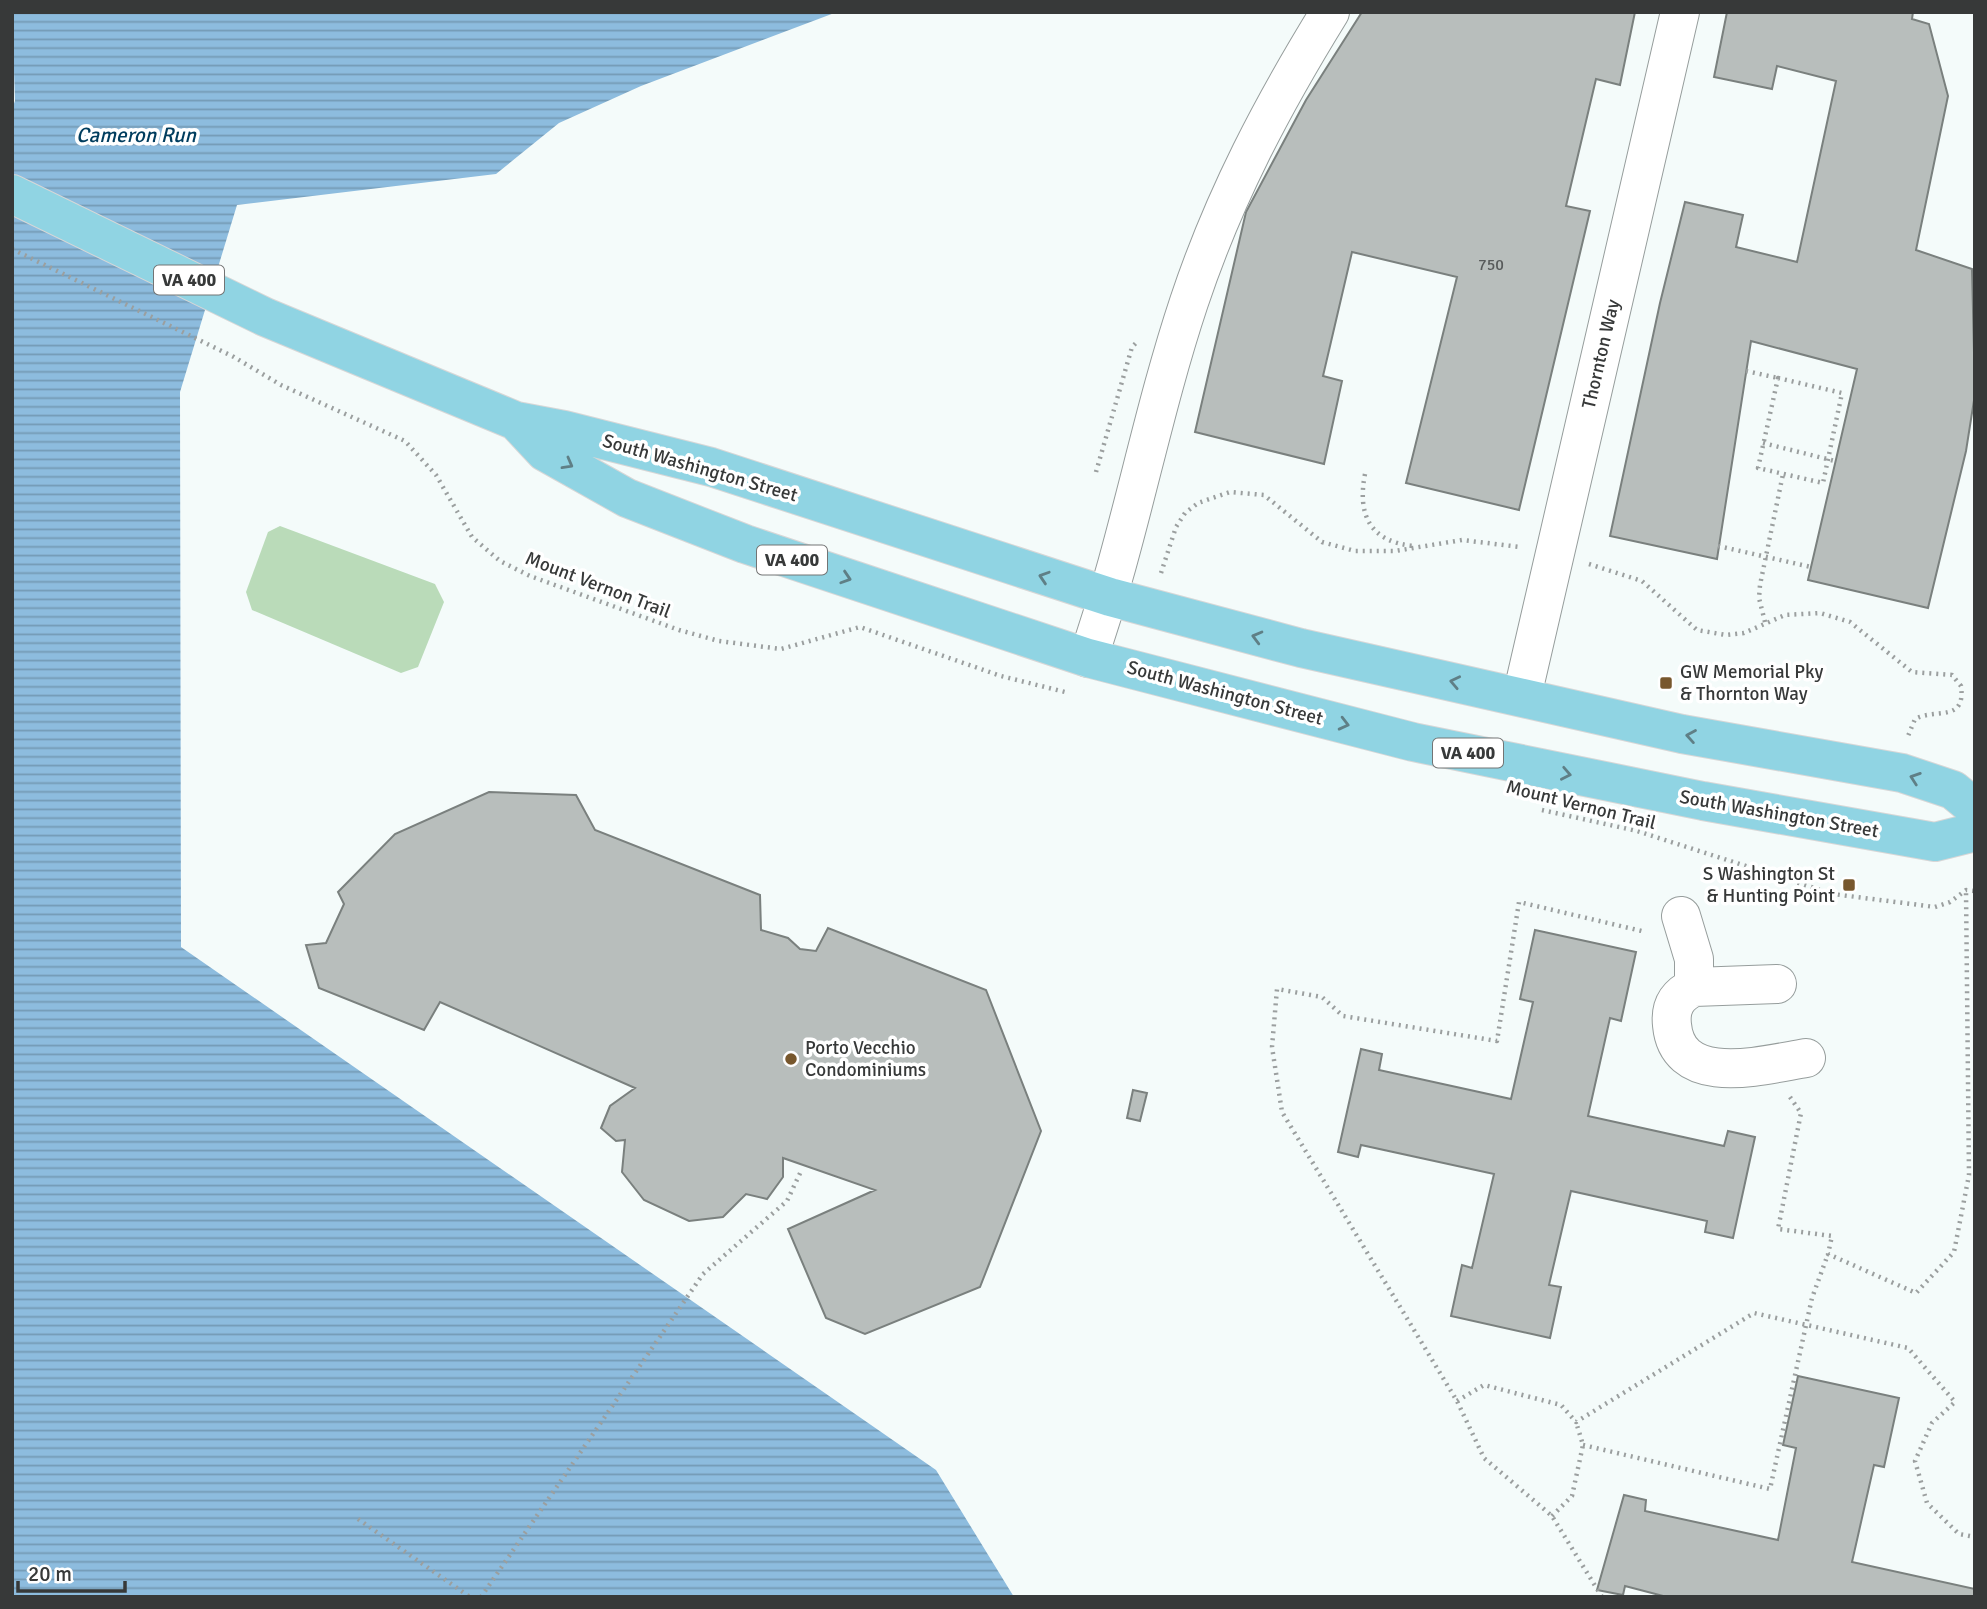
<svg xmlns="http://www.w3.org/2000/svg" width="1987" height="1609" viewBox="0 0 1987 1609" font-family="Signika,sans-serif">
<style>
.green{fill:#badbb9}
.water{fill:url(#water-rules)}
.building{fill:#b8bebc;stroke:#7a807e;stroke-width:2}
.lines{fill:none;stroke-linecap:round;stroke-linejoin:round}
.minor-casing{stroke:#969d9c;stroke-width:40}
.major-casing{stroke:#d7d7d7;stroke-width:40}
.path{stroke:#9b9f9f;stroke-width:4.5;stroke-dasharray:2 5;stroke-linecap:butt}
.minor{stroke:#fff;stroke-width:38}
.major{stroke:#90d4e3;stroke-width:38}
.oneway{stroke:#5f7f86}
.poi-dot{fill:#77572d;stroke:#fff;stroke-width:2.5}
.labels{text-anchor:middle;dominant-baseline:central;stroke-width:7;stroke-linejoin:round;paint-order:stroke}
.number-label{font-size:16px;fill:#575a5a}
.shield{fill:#fff;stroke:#737474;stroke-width:2}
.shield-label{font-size:18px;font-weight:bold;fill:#373939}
.street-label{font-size:19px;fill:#373939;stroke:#fff}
.poi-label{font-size:19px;fill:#373939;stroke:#fff;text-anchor:start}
.water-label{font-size:21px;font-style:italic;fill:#003d5e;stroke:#fff}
</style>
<defs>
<pattern id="water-rules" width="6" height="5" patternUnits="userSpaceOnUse" patternTransform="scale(1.75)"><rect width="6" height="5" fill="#8dbcde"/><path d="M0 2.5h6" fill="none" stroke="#749ab5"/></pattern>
</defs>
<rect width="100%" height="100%" fill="#f4fbfa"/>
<path class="green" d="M280,526L435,584L444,602L418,667L401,673L252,610L246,592L268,532Z"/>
<path class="water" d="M12,12H837L641,86L559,123L496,174L237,205L180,392L181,947L936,1470L1014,1597H12V109L15,101Z"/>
<path class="building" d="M1362,12H1635L1620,85L1596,79L1566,206L1590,211L1519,510L1406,483L1457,277L1352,252L1323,376L1342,381L1324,464L1195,432L1246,212L1306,100Z
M1727,12H1913L1912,19L1929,24L1948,96L1916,250L1972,269L1975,394L1966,451L1928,608L1808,580L1857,369L1751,341L1717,559L1610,536L1660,303L1685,202L1743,215L1736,247L1797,262L1836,81L1777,66L1772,89L1714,77Z
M489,792L576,795L595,830L760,895L761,930L788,938L800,949L816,951L828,928L986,990L1041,1131L980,1287L865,1334L826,1318L788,1229L875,1190L783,1158V1177L767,1199L746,1194L723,1217L689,1221L644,1200L622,1172L625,1140L616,1141L601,1128L610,1106L635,1088L440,1002L424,1030L319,988L306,945L326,943L344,904L338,892L395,834Z
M1535,930L1636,952L1621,1021L1610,1018L1588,1116L1724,1146L1728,1131L1755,1137L1733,1238L1705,1232L1707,1221L1571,1191L1549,1285L1561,1287L1550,1338L1451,1316L1462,1265L1472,1268L1494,1174L1361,1145L1358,1157L1338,1152L1361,1049L1382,1054L1379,1070L1511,1099L1533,1002L1520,999Z
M1133,1090L1147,1093L1140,1121L1127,1118Z
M1798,1376L1899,1398L1884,1467L1874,1465L1852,1562L1975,1589V1597H1667L1625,1586L1623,1595L1597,1590L1624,1495L1646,1500L1645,1511L1778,1540L1796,1448L1783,1445Z"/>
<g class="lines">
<defs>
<path id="minor" d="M1088,658C1129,541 1150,419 1189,302C1224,197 1272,106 1330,12
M1522,696L1680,12
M1681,916L1694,959V987C1677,995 1670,1007 1672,1025C1678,1089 1763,1065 1806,1058
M1694,987L1777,984"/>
<path id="major" d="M12,194L265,317L516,421L564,430L711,467L1110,597L1301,648L1682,734L1902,773L1953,790L1975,808
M516,421L545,452L627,498L745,544L1088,658L1413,742L1703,801L1935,842L1975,832"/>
</defs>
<use href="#minor" class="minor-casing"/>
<use href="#major" class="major-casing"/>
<path class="path" d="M12,249L234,357L281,385L405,441L436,475L472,537L500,561L530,576L679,630L719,641L781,649L860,627L1001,676L1065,692
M1746,371L1778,378
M1778,378L1842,393L1823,483L1758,468Z
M1763,443L1835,461
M1096,472L1132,347L1136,343
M1365,474C1357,515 1370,542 1414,546
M1718,546L1811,567
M1589,564L1642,581L1697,630L1726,635L1744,633L1785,615L1820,613L1850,622L1912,672L1952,675L1961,686C1966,723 1935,708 1915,719L1908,736
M1161,573L1176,527L1185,513L1198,503L1230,492L1264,495L1322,542L1355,551H1395L1462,540L1520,547
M1765,622L1759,598L1760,585L1783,474
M1542,810L1637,831L1833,894L1935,907L1950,902L1966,890L1975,891
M1790,1097L1801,1113L1778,1229L1832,1236L1828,1254L1916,1293L1954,1252L1969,1175L1966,890
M1457,1401L1484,1385L1561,1405L1576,1422L1754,1313L1908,1348L1955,1402L1932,1423L1915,1461L1927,1503L1959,1534L1975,1537
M1583,1445L1770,1489L1812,1298L1828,1254
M1552,1516L1572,1496L1583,1445L1576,1422
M358,1519L470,1597
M481,1597L703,1274L787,1201L802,1169
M1602,1597L1552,1516L1484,1458L1457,1401L1282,1112L1272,1047L1277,989L1322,997L1343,1016L1497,1041L1519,902L1646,932"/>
<use href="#minor" class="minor"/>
<use href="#major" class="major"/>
</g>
<defs><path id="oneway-chevron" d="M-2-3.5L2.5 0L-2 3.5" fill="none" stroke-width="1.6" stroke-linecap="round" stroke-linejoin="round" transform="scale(1.75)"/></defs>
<g class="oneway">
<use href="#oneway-chevron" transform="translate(568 464) rotate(29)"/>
<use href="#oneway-chevron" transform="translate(1044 577) rotate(-162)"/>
<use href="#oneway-chevron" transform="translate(846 578) rotate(18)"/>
<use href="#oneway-chevron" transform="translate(1257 637) rotate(-165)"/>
<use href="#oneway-chevron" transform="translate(1455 682) rotate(-168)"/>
<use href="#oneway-chevron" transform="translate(1344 724) rotate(14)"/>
<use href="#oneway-chevron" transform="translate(1691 736) rotate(-170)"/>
<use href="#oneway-chevron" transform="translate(1566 774) rotate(11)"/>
<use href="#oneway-chevron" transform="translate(1915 778) rotate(-161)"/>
</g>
<g class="poi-dot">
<rect x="1659" y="676" width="14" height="14" rx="3.5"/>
<rect x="1842" y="878" width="14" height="14" rx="3.5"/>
<circle cx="791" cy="1059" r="7"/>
</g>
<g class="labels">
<g class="number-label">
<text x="1491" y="265">750</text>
</g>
<g class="shield">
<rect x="154" y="265.5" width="70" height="29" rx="5"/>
<rect x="757" y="545.5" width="70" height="29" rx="5"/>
<rect x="1433" y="738.5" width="70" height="29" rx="5"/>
</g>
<g class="shield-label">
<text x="189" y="280">VA 400</text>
<text x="792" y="560">VA 400</text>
<text x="1468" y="753">VA 400</text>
</g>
<g class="street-label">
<text transform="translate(1601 354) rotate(-77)">Thornton Way</text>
<text transform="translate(700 468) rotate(16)">South Washington Street</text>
<text transform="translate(598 585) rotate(21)">Mount Vernon Trail</text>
<text transform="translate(1225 693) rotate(15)">South Washington Street</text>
<text transform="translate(1581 805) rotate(14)">Mount Vernon Trail</text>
<text transform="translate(1779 814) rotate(10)">South Washington Street</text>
</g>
<g class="poi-label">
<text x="1680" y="672">GW Memorial Pky<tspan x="1680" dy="22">&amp; Thornton Way</tspan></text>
<text x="1835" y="874" text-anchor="end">S Washington St<tspan x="1835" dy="22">&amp; Hunting Point</tspan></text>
<text x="805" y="1048">Porto Vecchio<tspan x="805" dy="22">Condominiums</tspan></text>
</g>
<g class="water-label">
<text x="136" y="135">Cameron Run</text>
</g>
</g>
<rect width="1987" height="1609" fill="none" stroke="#373939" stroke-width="28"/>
<path d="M18 1581v10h107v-10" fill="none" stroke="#373939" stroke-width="3.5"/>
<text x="28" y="1581" font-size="21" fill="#373939" stroke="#ffffff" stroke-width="5" paint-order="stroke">20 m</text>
</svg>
